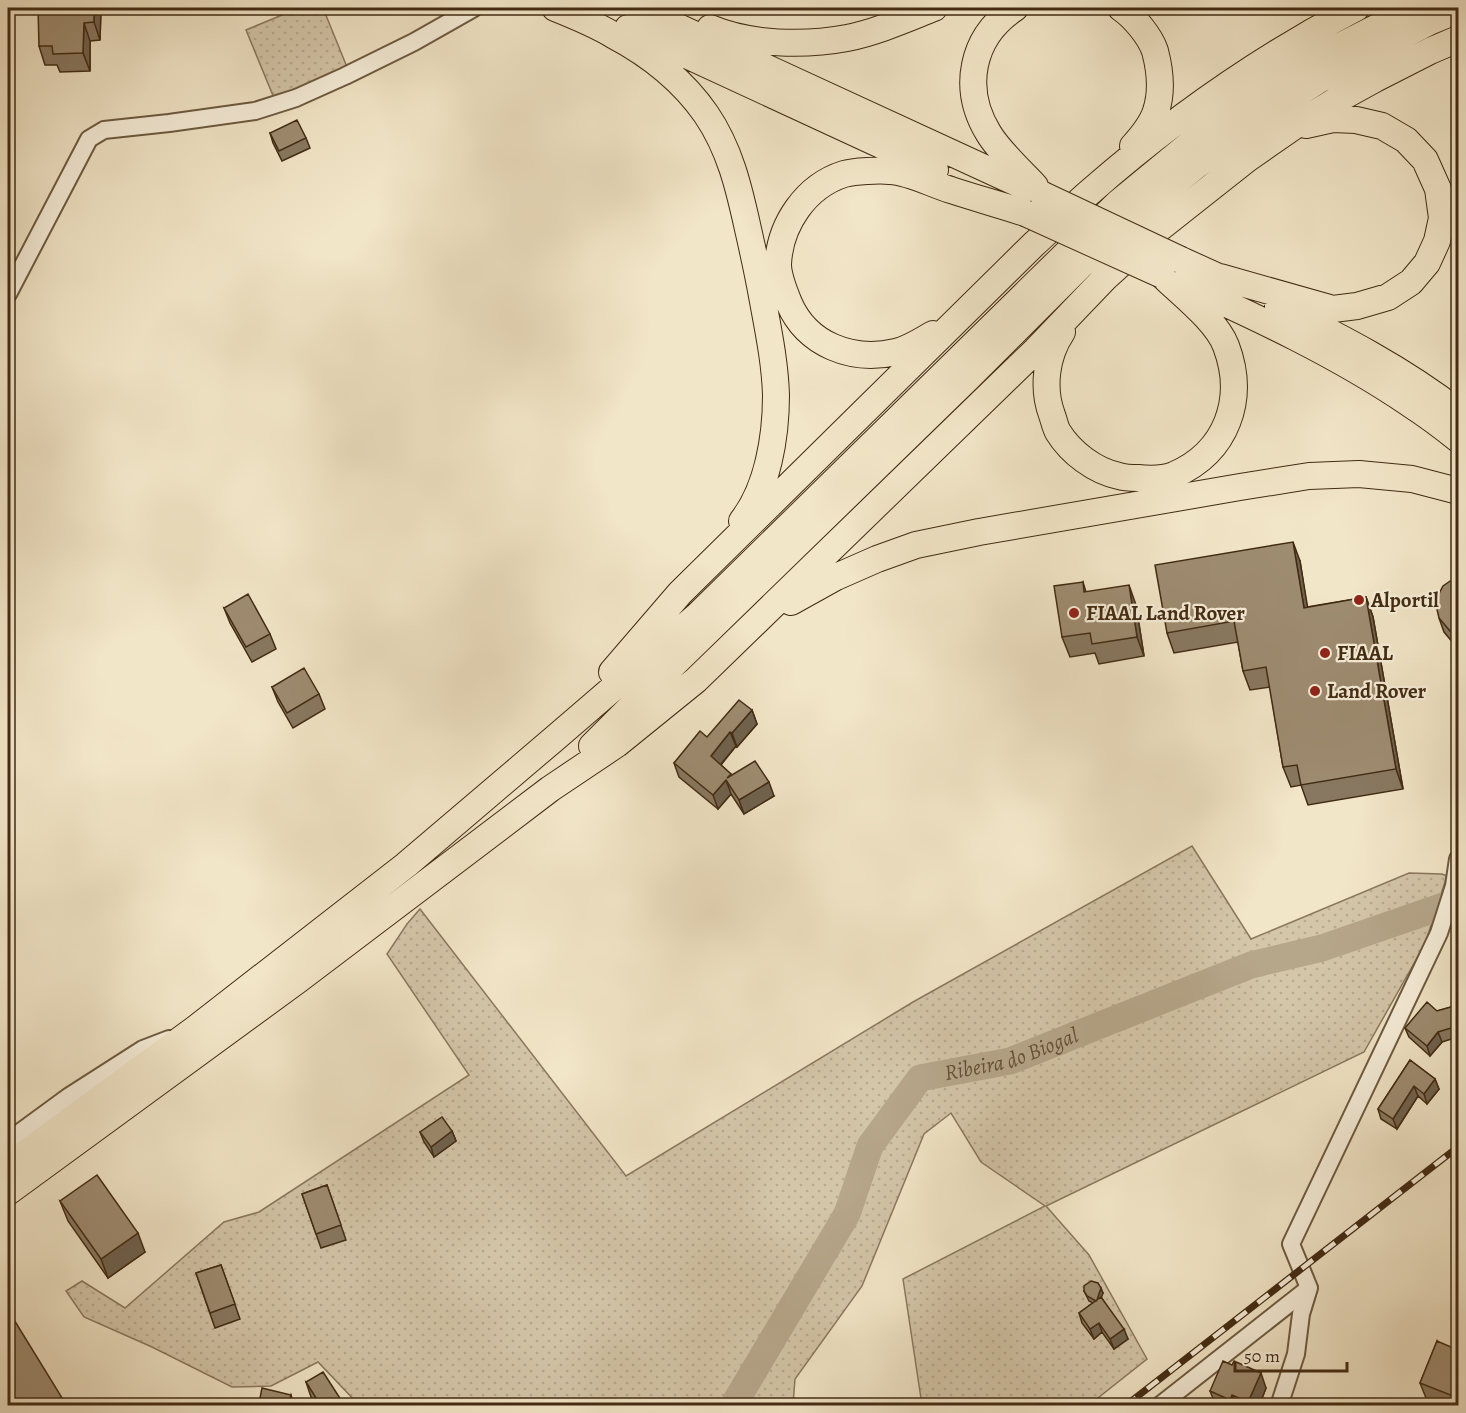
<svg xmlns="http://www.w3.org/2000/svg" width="1466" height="1413" viewBox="0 0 1466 1413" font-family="Alegreya,serif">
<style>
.grass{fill:url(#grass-dots);stroke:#8b785e;stroke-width:1.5}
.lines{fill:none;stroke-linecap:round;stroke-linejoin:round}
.river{stroke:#b6a68a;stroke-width:27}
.minor-casing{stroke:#6e5a40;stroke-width:20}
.primary-casing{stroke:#422b13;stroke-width:28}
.minor{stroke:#f7efdb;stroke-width:16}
.primary{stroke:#f2e6c8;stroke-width:26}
.rail-casing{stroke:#422b13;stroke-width:7}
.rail{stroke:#f7efdb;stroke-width:4.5;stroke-dasharray:14;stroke-linecap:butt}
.primary-bridge-casing{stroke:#422b13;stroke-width:28;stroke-linecap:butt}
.primary-bridge{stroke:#f2e6c8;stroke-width:26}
.wall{fill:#887861;stroke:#422b13;stroke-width:1.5}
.shaded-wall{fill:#6f624f;stroke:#422b13;stroke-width:1.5}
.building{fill:#9e8c71;stroke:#422b13;stroke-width:1.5}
.poi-dot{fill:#8f2418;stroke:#f7efdb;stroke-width:2}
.labels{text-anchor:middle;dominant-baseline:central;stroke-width:4.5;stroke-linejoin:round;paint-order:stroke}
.poi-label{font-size:21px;font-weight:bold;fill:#422b13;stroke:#f7efdb;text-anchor:start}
.water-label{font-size:22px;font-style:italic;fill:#655037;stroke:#f7efdb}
</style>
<defs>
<pattern id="grass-dots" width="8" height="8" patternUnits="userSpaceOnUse" patternTransform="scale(1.5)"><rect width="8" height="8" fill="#d4c6a9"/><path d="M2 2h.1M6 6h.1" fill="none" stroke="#b7aa91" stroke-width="1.8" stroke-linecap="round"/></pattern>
</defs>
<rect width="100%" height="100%" fill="#f2e6c8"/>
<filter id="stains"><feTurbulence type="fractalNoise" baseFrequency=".00333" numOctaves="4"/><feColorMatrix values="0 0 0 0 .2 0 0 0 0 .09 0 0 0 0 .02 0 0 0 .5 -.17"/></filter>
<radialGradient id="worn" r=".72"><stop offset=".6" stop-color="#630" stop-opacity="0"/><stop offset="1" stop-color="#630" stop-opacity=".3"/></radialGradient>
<path class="grass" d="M299,8H323L347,67L274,98L246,30Z
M1192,846L1251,939L1409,873L1442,874L1447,876L1425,944L1364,1052L1046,1206L1089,1255L1147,1359L1089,1405H922L903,1279L1045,1206L981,1162L951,1113L924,1134L862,1286L795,1379L793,1405H359L318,1362L271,1386L232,1387L152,1347L84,1317L66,1291L82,1281L125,1308L224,1222L259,1212L469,1075L387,954L407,924L420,909L626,1176L913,1002Z"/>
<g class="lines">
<path class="river" id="s1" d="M733,1406L847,1214L870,1146L920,1078L1010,1061L1251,965L1322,948L1458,901"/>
<defs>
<path id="minor" d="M8,294L89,139L104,130L169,123L255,111L296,98L345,76L414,42L474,8
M8,1141L68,1097L143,1049L169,1039
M1309,1288L1291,1244L1439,933L1454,886L1458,859
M1159,1406L1309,1288
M1279,1406L1296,1354L1301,1314L1309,1288"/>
<path id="primary" d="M555,8C575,16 595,24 613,35C649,54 683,81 706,114C730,149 739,188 748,229C753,251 758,274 762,296C768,329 775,362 776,395C776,436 768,488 742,521
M637,8L1043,195
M1015,8C971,37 961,89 989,134C1000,152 1021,171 1035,186
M1121,8C1134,17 1150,36 1155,51C1160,70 1162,93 1156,111C1152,124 1142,136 1133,146
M628,28L935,170
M710,28C750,45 805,46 847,38C877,32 906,19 934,8
M1181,260L1234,284
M1220,277L1333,309L1357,306L1388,297L1411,282L1427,263L1437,241L1442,218L1438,189L1425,160L1406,140L1382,126L1356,120L1333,119L1306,125
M1179,282C1258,318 1338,355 1410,404C1427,415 1443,427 1458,439
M1278,306C1340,337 1403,369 1458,412
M1062,332C1046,356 1042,388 1052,415C1054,420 1055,427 1058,432C1071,453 1095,471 1119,476C1125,478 1132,478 1138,478C1148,479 1164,479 1174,475C1227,452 1246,399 1226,346C1216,320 1181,294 1162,275
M933,334C921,341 909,349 896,352C852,362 807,345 789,303C784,291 778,276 778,264C780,224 806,186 844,174C854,171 880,170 890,171C910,172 931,184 951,190C975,198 1001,205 1025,213
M791,602L836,577L877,559L916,545L979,532L1240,487L1309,476L1359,474L1412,479L1458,491
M612,672L680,593L1034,244C1053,227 1071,208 1091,191C1172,120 1260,58 1356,8
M592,746L676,662L967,379L1079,267L1138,213L1197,165L1262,117L1317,81L1429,22L1458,10
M8,1166L195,1029L406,865L554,739L698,615L1118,203L1197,138L1269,87L1338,47L1415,8
M8,1192L298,980L550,789L617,744L696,680L1036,350L1104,279L1161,227L1247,159L1293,127L1335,101L1375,79L1430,51L1458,39"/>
</defs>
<use href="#minor" class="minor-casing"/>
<use href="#primary" class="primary-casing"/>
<use href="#minor" class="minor"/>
<use href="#primary" class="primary"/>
<defs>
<path id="rail" d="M1125,1406L1458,1147"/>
</defs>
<use href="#rail" class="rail-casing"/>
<use href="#rail" class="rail"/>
<defs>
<path id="primary-bridge" d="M1043,195L1181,260
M1025,213L1162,275"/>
</defs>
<use href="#primary-bridge" class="primary-bridge-casing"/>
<use href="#primary-bridge" class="primary-bridge"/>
</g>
<path class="wall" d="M101,8L100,40L90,41V71L60,72L57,65H45L39,46Z
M270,133L306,138L310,148L282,161L273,143Z
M1300,561L1307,607L1366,597L1373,617L1403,789L1308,805L1301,785L1291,787L1283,767L1270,687L1250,690L1243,671L1238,642L1174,653L1167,633Z
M1458,578V646L1455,645L1444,632L1439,618Z
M1083,582L1086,592L1136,605L1144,656L1099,664L1095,653L1070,657L1062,637Z
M224,608L270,634L276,649L252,662L230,623Z
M272,687L319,694L325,709L293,728L278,702Z
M752,710L757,724L737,747L736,746L721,765L732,775L774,796L744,814L731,794L718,809L679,777L674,763L707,737Z
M1458,1005V1037L1442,1042L1430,1056L1409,1037L1405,1028L1437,1011Z
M1410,1060L1435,1079L1439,1089L1427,1104L1418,1096L1397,1129L1381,1119L1378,1109Z
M452,1131L456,1141L434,1157L424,1142L420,1132Z
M327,1185L346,1240L321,1248L302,1194Z
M60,1201L145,1252L108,1278L68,1221Z
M221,1265L240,1319L215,1328L196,1273Z
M1084,1291L1103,1293L1101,1297L1128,1339L1114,1349L1102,1332L1094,1339L1082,1323L1079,1313L1093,1303L1089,1301Z
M1437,1341L1458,1406H1445L1426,1398L1420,1383Z
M306,1382L345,1406H317L311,1397Z
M1266,1388L1259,1406H1216L1210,1391Z"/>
<path class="shaded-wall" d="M94,8H101L100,40L94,22Z
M84,23L90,41V71L83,53Z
M1293,542L1300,561L1311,628L1304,608Z
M1129,585L1136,605L1144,656L1137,637Z
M1366,597L1373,617L1403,789L1396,769Z
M752,710L757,724L737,747L732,733Z
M730,732L736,746L716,770L711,756Z
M726,780L731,794L718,809L713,795Z
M769,782L774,796L744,814L739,800Z
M1438,1032L1442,1042L1430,1056L1427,1046Z
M1435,1079L1439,1089L1427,1104L1424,1094Z
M1414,1086L1418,1096L1397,1129L1393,1119Z
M452,1131L456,1141L434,1157L431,1147Z
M138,1233L145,1252L108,1278L101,1259Z
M1101,1288L1103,1293L1098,1306L1096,1301Z
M1099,1323L1102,1332L1094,1339L1090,1329Z
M1124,1329L1128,1339L1114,1349L1110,1339Z
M1261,1373L1266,1388L1259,1406H1250L1248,1402Z
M1458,1383V1406H1457L1453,1396Z
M291,1395L294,1405L288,1406Z
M1232,1395L1236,1406H1232L1230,1400Z"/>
<path class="building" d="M38,8H94V22L84,23L83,53L53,54L52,46H39Z
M297,120L306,138L279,151L270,133Z
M1293,542L1304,608L1366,597L1396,769L1301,785L1297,765L1283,767L1266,667L1243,671L1234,621L1167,633L1155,565Z
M1456,577L1458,578V632L1450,631L1439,618L1435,601L1443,586Z
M1083,582L1084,592L1129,585L1137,637L1092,644L1090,633L1062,637L1054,586Z
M248,594L270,634L246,647L224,608Z
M304,668L319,694L287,713L272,687Z
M739,700L752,710L732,733L730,732L711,756L731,774L727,778L755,761L769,782L739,800L726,780L713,795L674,763L700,731L707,737Z
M1427,1002L1437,1011L1458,1005V1026L1438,1032L1427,1046L1405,1028Z
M1410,1060L1435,1079L1424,1094L1414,1086L1393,1119L1378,1109Z
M442,1117L452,1131L431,1147L420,1132Z
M97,1175L138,1233L101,1259L60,1201Z
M327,1185L341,1225L316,1234L302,1194Z
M221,1265L235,1304L210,1313L196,1273Z
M1091,1281L1098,1283L1101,1288L1097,1300L1096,1301L1087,1296L1084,1291V1286Z
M1101,1297L1124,1329L1110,1339L1099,1323L1090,1329L1079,1313Z
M8,1310L67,1406H8Z
M1437,1341L1458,1350V1383L1453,1396L1420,1383Z
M1223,1361L1232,1365L1234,1361L1261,1373L1248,1402L1232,1395L1230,1400L1210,1391Z
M323,1372L345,1406H321L306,1382Z
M262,1388L291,1395L288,1406H267L259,1403Z"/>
<g class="poi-dot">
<circle cx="1359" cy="600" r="6"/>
<circle cx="1074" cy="613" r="6"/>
<circle cx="1325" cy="653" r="6"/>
<circle cx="1315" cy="691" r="6"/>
</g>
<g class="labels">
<g class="poi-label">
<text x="1371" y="600">Alportil</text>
<text x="1086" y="613">FIAAL Land Rover</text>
<text x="1337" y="653">FIAAL</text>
<text x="1327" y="691">Land Rover</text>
</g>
<g class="water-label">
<text stroke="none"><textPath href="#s1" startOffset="474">Ribeira do Biogal</textPath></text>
</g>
</g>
<rect width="1466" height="1413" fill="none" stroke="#f2e6c8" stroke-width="30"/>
<rect x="9" y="9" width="1448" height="1395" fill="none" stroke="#422b13" stroke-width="3"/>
<rect x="15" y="15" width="1436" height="1383" fill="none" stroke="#422b13" stroke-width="1.5"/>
<path d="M1235 1362v9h112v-9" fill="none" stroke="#422b13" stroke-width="3"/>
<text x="1244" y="1362" font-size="18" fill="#422b13" stroke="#f7efdb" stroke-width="4.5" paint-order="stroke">50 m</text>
<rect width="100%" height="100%" filter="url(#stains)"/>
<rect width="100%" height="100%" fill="url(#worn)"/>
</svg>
